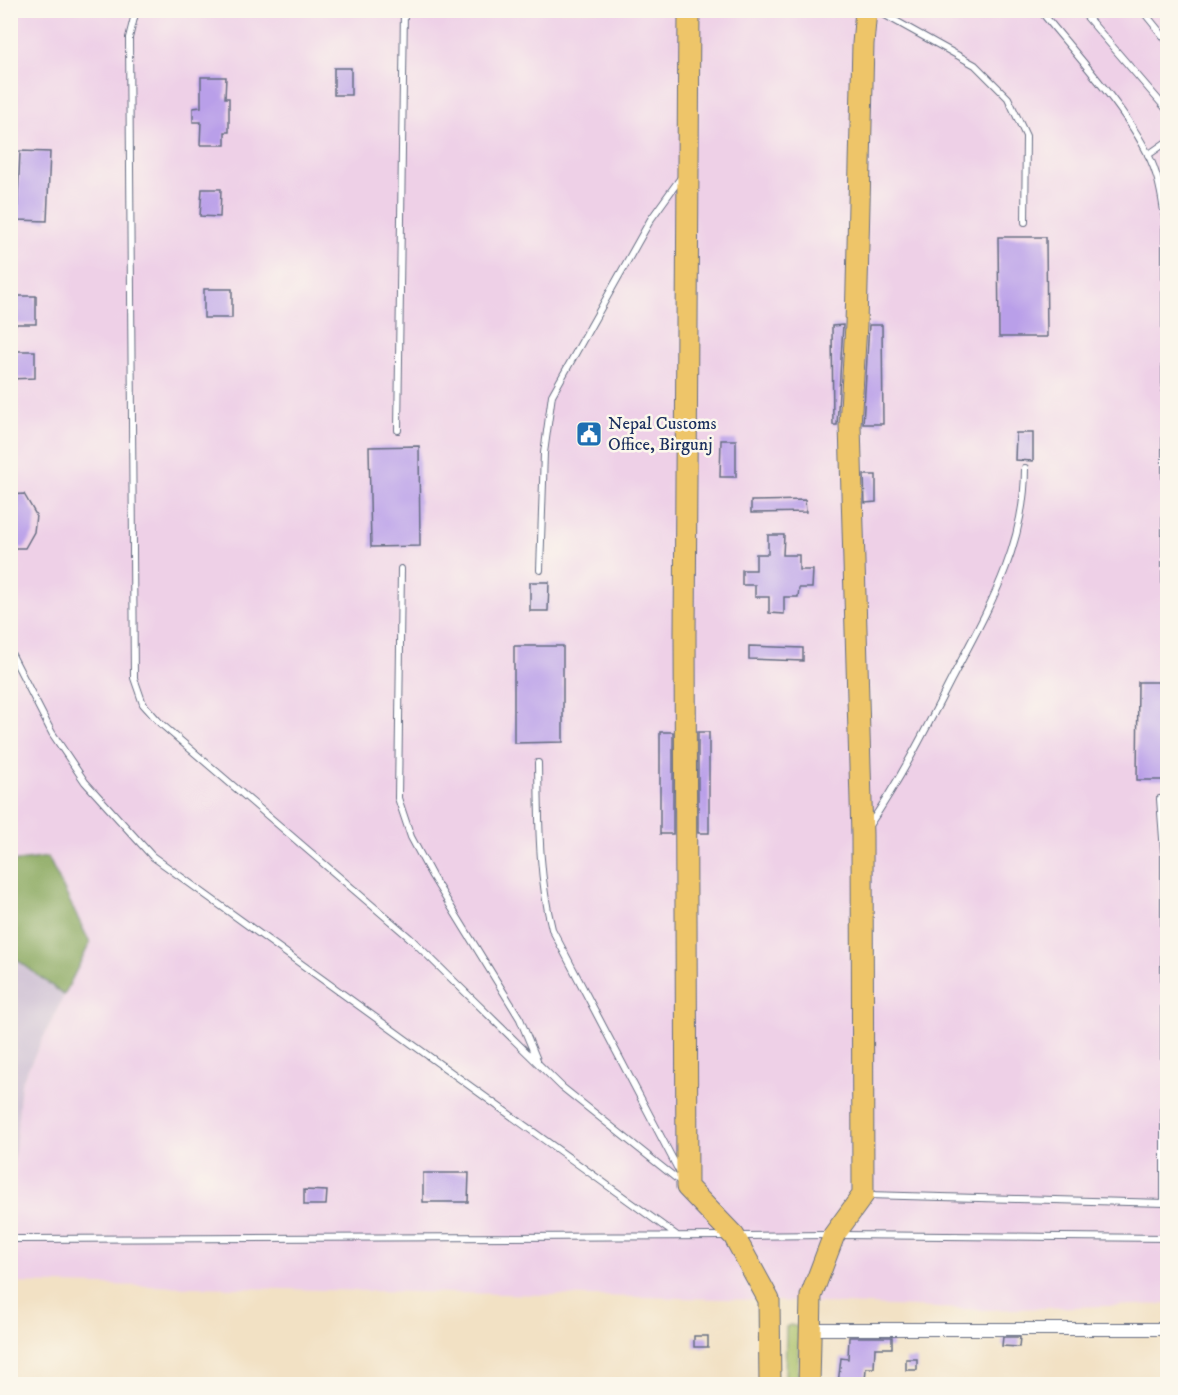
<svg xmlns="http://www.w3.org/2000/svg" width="1178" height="1395" viewBox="0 0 1178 1395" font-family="'IM FELL DW Pica',serif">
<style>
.built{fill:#eed0e7}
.industrial{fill:#ccbed3}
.green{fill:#a7be64;stroke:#617661;stroke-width:1.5}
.forest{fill:#85a55a;stroke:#506a5c;stroke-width:1.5}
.building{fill:#b99fe9}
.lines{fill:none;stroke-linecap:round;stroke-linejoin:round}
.service-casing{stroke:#666d82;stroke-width:8}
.minor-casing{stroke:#666d82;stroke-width:14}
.trunk-casing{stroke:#666d82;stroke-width:23}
.service{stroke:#fff;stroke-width:6}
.minor{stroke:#fff;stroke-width:12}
.trunk{stroke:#eec569;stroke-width:21}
.labels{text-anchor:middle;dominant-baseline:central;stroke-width:5;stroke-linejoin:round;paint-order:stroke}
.poi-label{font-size:18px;fill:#1b2f5e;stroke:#fbf7ec;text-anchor:start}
</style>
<rect width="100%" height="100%" fill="#fbf7ec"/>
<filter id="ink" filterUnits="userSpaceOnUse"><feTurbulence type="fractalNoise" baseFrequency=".0167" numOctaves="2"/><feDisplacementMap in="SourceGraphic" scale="12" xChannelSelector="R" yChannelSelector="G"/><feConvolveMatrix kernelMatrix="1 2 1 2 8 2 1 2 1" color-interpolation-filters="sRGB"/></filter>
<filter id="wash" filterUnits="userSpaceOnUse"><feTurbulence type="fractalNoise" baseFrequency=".008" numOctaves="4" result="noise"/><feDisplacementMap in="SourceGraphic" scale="24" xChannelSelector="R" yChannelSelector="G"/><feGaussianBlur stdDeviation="1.35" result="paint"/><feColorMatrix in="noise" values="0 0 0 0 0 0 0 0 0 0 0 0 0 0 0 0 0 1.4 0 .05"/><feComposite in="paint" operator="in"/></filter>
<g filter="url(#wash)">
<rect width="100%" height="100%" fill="#f2e1c4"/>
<path class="built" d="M11,11H1167V1304L985,1310L726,1299L11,1283V1193L21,1083L90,943L48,858L11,862Z"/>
<path class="industrial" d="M48,857L90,943L21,1083L11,1193V862Z"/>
<path class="green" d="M790,1325L799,1327L798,1384H785L786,1327Z"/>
<path class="forest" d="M48,857L90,943L64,995L11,955V862Z"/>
<g id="blocks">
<path class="building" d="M334,68H351V95H334Z
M201,77H226L225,98H229V132H225V145H200L201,122H193V108L201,107Z
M20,151L50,152L47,221L17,220Z
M202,189H221L220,217L200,216Z
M998,237H1046L1047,337H999Z
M204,289H232V318H204Z
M10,296H36V324H10Z
M843,325L837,425H833L832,326Z
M869,325H882L883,424H863Z
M10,351H35V378L10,379Z
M1016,433H1033V461L1015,460Z
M721,440H736V477H720Z
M419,446L420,546L371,547L369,447Z
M864,475H876V502L865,503Z
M24,494L36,515L34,532L25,548H10V495Z
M805,500L806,512L751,513V501Z
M768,535H784L783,555H799V570H813L812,588H799L798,597H784V614L769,613V597H755V585H742V570H756V554H768Z
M530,582H549L548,611H530Z
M514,646H563V742L514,743Z
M749,646L803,648V661L749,659Z
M1138,682H1167V780H1137Z
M660,732H673V834H660Z
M698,732H709V833H698Z
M423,1173H469L468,1202H423Z
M304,1190L327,1191L326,1205H304Z
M694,1336H708V1347H694Z
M849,1337H892V1348H875L874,1368H866L865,1382L849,1381V1384H838L841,1358L848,1359Z
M1003,1337H1020L1019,1347L1002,1346Z
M906,1359H917V1370H906Z"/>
</g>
</g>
<g filter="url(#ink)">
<use href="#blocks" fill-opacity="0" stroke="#666d82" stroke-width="1.5"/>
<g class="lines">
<defs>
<path id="service" d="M136,10L129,38L134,678L143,704L160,723L410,938L562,1087L682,1183
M876,10L975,65L1008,98L1026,136L1025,222
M1040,10C1074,53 1141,124 1156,174C1161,188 1163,204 1165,219V658
M1081,10L1168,111
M1142,10L1168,42
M1148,155L1168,141
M398,430L404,10
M401,569L398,798L411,837L432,876L520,1019L537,1060
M540,570L544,453L552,395L651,219L682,176
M10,651L52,733L85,782L152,856L676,1235
M538,763C539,819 538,874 552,929L680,1173
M1160,799L1164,852V1203
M868,827C900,780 925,731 951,680C987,611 1025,548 1025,468
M867,1195L1165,1203
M839,1235L1168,1238
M740,1236L829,1235
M17,1239L727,1236"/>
<path id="minor" d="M810,1329H1168"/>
<path id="trunk" d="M689,10L685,635L687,1187L734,1236L769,1300L770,1384
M809,1384L811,1296L834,1235L863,1195L862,835L850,425L856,325L863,44L866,10"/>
</defs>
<use href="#service" class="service-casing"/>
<use href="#minor" class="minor-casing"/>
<use href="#trunk" class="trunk-casing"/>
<use href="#service" class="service"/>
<use href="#minor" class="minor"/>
<use href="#trunk" class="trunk"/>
</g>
</g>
<defs>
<symbol id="civic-square" viewBox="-11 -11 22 22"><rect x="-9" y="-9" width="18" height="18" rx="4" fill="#1f6fb2" stroke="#fbf7ec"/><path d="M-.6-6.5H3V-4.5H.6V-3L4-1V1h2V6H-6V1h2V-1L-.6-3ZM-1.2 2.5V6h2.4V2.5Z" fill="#fff"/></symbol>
</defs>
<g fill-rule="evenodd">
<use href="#civic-square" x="574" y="419" width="30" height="30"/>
</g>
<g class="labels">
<g class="poi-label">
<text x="608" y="424">Nepal Customs<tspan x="608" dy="21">Office, Birgunj</tspan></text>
</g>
</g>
<rect width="1178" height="1395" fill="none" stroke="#fbf7ec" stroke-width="36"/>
</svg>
